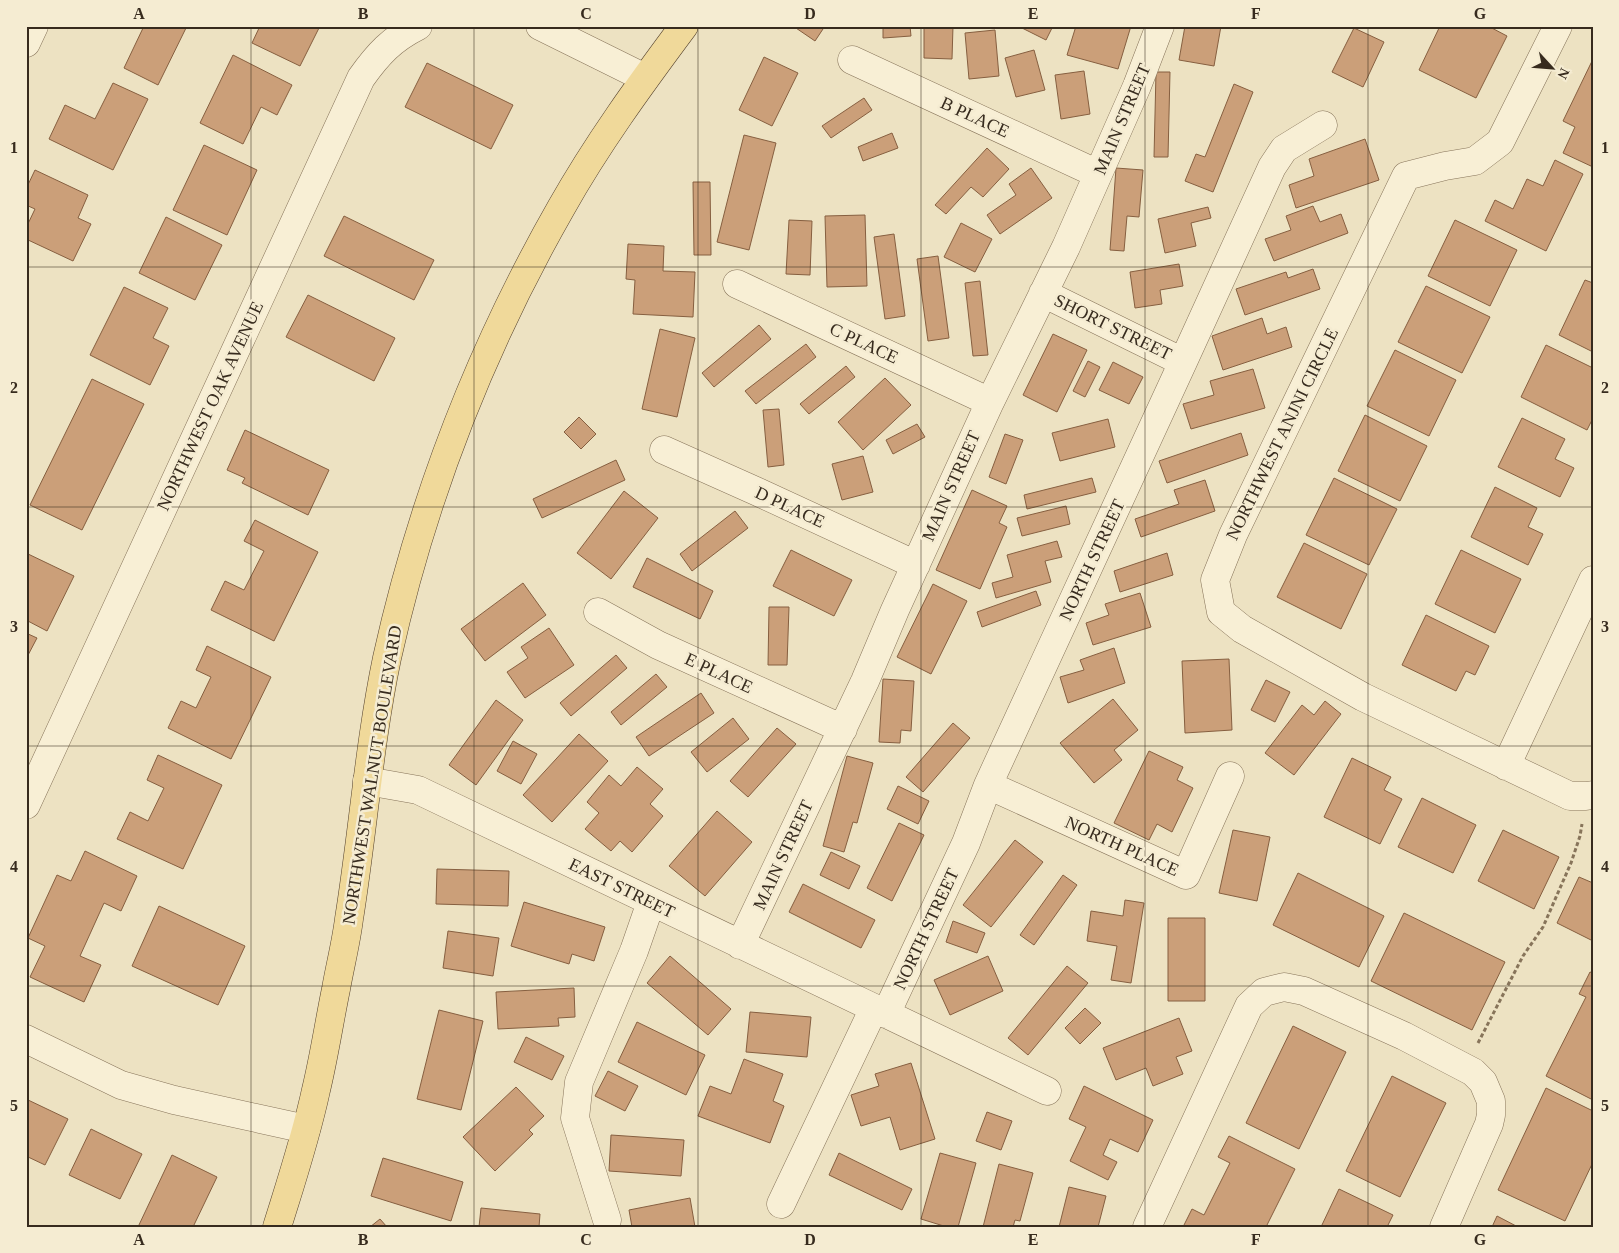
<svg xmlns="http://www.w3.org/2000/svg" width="1619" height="1253" viewBox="0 0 1619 1253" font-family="'Times New Roman',serif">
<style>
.building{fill:#cb9f79;stroke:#865f40}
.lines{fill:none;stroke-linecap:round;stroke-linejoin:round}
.minor-casing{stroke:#87745a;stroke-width:29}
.major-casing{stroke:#55422e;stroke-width:29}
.path{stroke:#87745a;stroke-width:3;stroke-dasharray:4 2.5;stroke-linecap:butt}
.minor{stroke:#f8efd5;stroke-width:28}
.major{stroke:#f0d99a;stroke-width:28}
.grid{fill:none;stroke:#372b1e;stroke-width:1;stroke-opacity:0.55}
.labels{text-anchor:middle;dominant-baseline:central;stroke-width:5;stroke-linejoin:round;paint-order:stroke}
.street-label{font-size:18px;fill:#372b1e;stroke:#f5ecd2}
.neatline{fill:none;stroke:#372b1e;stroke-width:2}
.grid-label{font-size:16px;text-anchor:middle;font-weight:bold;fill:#372b1e}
</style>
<rect width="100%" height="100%" fill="#ede2c2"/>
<path class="building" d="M144,26H187L158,85L124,68Z
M260,26H320L300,66L252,43Z
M793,26H825L815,41Z
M883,26H910L911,36L883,38Z
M924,26H953L952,59L924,58Z
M1018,26H1053L1046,40Z
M1076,26H1131L1118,69L1067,55Z
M1185,26H1221L1214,66L1179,60Z
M1440,26H1488L1507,36L1476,98L1419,70Z
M1354,28L1384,42L1363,87L1332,72Z
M995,30L999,76L969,79L965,33Z
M1034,50L1045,90L1016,97L1005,58Z
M233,55L292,85L277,115L261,107L243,144L200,123Z
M764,57L798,73L772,126L739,110Z
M1593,59V167L1563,153L1575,127L1563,121Z
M427,63L513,105L491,149L405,107Z
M1084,71L1090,114L1061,119L1055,75Z
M1156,72H1170L1168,157H1154Z
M113,83L148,99L113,170L49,139L65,105L95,119Z
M1234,84L1253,92L1213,192L1185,181L1196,154L1205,157Z
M864,98L872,110L831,138L822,126Z
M892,133L898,148L863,161L858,147Z
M744,135L776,143L749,250L717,242Z
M1365,139L1379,180L1296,208L1289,185L1314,176L1309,159Z
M204,145L257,170L227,235L173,210Z
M987,148L1009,169L983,197L971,187L946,214L935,205Z
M1555,160L1583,174L1546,251L1485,221L1495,200L1513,209L1527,179L1543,186Z
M1031,168L1052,198L1000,234L987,215L1016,195L1009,184Z
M1116,168L1143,170L1139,217L1127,216L1124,251L1110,250Z
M35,170L88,195L78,218L91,224L73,261L26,239V228L35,209L26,205V189Z
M693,182H710L711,255H694Z
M1313,206L1320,222L1341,214L1348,233L1274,261L1265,239L1291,230L1286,216Z
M1208,207L1211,218L1191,223L1196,246L1165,253L1158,219Z
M865,215L867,286L827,287L825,216Z
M344,216L434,260L414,300L324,256Z
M166,217L222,245L195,300L139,273Z
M789,220L812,221L810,275L786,274Z
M1455,220L1517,250L1490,306L1428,276Z
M961,223L992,239L975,272L944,257Z
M894,234L905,316L885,319L874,237Z
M628,244L664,246L663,271L695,272L693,317L633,314L635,280L626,279Z
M938,256L949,338L928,341L917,259Z
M1179,264L1183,286L1160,290L1162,304L1135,308L1130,272Z
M1313,269L1320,289L1245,315L1236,289L1286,272L1288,278Z
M1585,280L1593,283V352L1559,335Z
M980,281L988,355L973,356L965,283Z
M1426,286L1490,317L1462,373L1398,342Z
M124,287L168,308L153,338L169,346L150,385L90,355Z
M308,295L395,338L374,381L286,337Z
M1262,318L1267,334L1286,327L1292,347L1223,370L1212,336Z
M759,325L771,339L714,387L702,373Z
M660,329L695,338L677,417L642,409Z
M1053,334L1087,350L1057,412L1023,395Z
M806,344L816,357L756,404L745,391Z
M1546,345L1593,368V418L1587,430L1521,397Z
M1395,350L1456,380L1429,436L1367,406Z
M1088,361L1100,367L1085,397L1073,391Z
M1113,362L1143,377L1129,404L1099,390Z
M846,366L855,377L809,414L800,404Z
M1253,369L1265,408L1191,429L1183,404L1214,395L1210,381Z
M885,378L911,405L863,450L838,422Z
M92,379L144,404L82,530L30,505Z
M779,409L784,465L768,467L763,410Z
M1365,415L1427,446L1400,501L1338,471Z
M579,417L596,434L581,449L564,432Z
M1522,418L1565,439L1555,459L1574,468L1560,497L1498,467Z
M1108,419L1115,447L1060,461L1052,433Z
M917,424L925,437L893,454L886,440Z
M245,430L329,470L308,515L242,483L245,478L227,470Z
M1241,433L1248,455L1167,483L1159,461Z
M1005,434L1023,440L1006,484L989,477Z
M863,456L873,492L842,500L832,464Z
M616,460L625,480L542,518L533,499Z
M1092,478L1096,492L1027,509L1024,495Z
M1334,478L1397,509L1369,565L1306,535Z
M1205,480L1215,511L1141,537L1135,519L1179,504L1174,490Z
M1495,487L1537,508L1528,527L1543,534L1528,565L1471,537Z
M972,490L1007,506L999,523L1007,527L980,589L936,570Z
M624,491L658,518L611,579L577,553Z
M1066,506L1070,524L1022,536L1017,518Z
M735,511L748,528L692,571L680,554Z
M255,520L318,552L274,641L211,610L225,581L244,590L264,551L244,541Z
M1057,541L1062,557L1045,561L1051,582L996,598L992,583L1013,577L1007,555Z
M1304,543L1367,574L1341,629L1277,597Z
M791,550L852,580L834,616L773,586Z
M1461,550L1521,579L1495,633L1435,604Z
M26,553L74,576L47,631L26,620Z
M1167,553L1173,575L1120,592L1114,571Z
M647,558L713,591L700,619L633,587Z
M523,583L546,615L485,661L461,629Z
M933,584L967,601L931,674L897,657Z
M1036,591L1041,605L982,627L977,612Z
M1140,593L1151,627L1093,645L1086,623L1109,615L1105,604Z
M769,607H789L787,665H768Z
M1426,615L1489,646L1475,675L1466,671L1456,691L1402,665Z
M549,628L574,665L525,698L507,672L528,658L521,647Z
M26,633L37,638L26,659Z
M207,646L271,677L231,759L168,728L181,701L196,708L211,677L196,670Z
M1114,648L1125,683L1068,703L1060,677L1084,670L1080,660Z
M616,655L627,668L571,716L560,703Z
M1229,659L1232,730L1185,733L1182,661Z
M656,674L667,687L621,725L611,712Z
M883,679L914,681L911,731L901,730L900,743L879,742Z
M1266,680L1290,692L1275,722L1251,710Z
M701,693L714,713L649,756L636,737Z
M1113,699L1138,730L1114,750L1122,760L1094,783L1060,743Z
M496,700L523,720L476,785L449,765Z
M1325,701L1341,714L1294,775L1265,753L1302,705L1314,715Z
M733,718L749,739L707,772L691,752Z
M953,723L970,738L923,792L906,777Z
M777,728L796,744L748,797L730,781Z
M579,734L608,761L552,822L523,795Z
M513,741L537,754L521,784L497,771Z
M1149,751L1183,767L1177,780L1193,788L1172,832L1157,824L1149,840L1114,823Z
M158,755L222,785L183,869L117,839L130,812L148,821L164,788L147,780Z
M847,756L873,763L857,823L853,822L844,852L823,846Z
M1352,758L1391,777L1384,790L1402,799L1380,844L1324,817Z
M637,767L663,789L650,804L663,816L632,852L620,841L611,851L585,829L599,813L587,802L609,775L621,786Z
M898,786L929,801L918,824L887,809Z
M1422,798L1476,825L1453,873L1398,847Z
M717,811L752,842L705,896L669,866Z
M899,823L924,835L892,901L867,888Z
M1233,830L1270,837L1257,901L1219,893Z
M1503,830L1559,857L1534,909L1478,881Z
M1015,840L1043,862L991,927L963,905Z
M85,851L137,876L121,911L104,903L80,956L101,965L84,1002L30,977L45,946L28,938L57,875L71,881Z
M831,852L860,866L849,889L820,875Z
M437,869L509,871L508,906L436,904Z
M1298,873L1384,916L1359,967L1273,925Z
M1063,875L1077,885L1034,945L1020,935Z
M1579,877L1593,883V941L1557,923Z
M803,884L875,920L861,948L789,912Z
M1125,900L1144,903L1131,983L1111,980L1117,946L1087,941L1091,911L1123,916Z
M524,902L605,927L594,961L572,954L569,964L511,946Z
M159,906L245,946L218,1005L132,966Z
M1404,913L1505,962L1472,1030L1371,981Z
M1168,918H1205V1001H1168Z
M953,921L985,933L977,953L946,942Z
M448,931L499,938L493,976L443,968Z
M670,956L731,1009L708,1035L647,983Z
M988,956L1003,991L950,1015L934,980Z
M1067,966L1088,983L1028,1055L1008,1038Z
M1590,972L1593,973V1100L1546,1076L1586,997L1579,994Z
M574,988L575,1017L558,1018L559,1026L498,1029L496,992Z
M1085,1008L1101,1023L1080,1044L1065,1028Z
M439,1010L483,1021L461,1110L417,1099Z
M750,1012L811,1017L807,1057L746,1052Z
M1179,1018L1192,1051L1176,1057L1183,1074L1153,1086L1146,1068L1116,1080L1103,1048Z
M637,1022L705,1055L686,1095L618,1062Z
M1293,1026L1346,1052L1299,1149L1246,1123Z
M526,1037L564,1056L552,1080L514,1062Z
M744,1059L783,1074L773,1101L784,1106L770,1143L698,1116L710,1086L731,1094Z
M911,1063L935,1139L900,1150L890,1117L861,1126L851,1095L879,1086L875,1074Z
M608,1071L638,1086L625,1111L595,1096Z
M1392,1076L1446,1103L1400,1197L1346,1171Z
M1084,1086L1153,1120L1138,1152L1110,1139L1103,1155L1117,1162L1108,1180L1070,1161L1086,1127L1069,1119Z
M516,1087L544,1116L529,1130L533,1134L495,1171L463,1137Z
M1546,1088L1593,1111V1162L1565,1221L1498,1190Z
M26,1099L68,1119L45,1165L26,1156Z
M987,1112L1012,1121L1001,1150L976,1141Z
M91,1129L142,1154L120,1199L69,1175Z
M611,1135L684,1140L681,1176L609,1171Z
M1229,1136L1295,1169L1266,1227H1183L1192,1209L1204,1215L1230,1163L1218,1157Z
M839,1153L912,1189L902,1210L829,1175Z
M940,1153L976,1163L958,1227H947L921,1219Z
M172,1155L217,1177L193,1227H138Z
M383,1158L463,1182L451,1221L371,1196Z
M999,1164L1033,1173L1020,1221L1015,1220L1013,1227H983Z
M1069,1187L1106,1196L1098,1227H1059Z
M1339,1189L1393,1215L1387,1227H1321Z
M690,1198L695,1227H632L629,1210Z
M481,1208L540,1214L539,1227H479Z
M1497,1216L1518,1227H1492Z
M380,1219L387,1227H370Z"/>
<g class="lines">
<defs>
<path id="minor" d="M540,26L645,78
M1558,26L1500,142L1475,161L1445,166L1406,176L1233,535L1215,580L1221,612L1242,629L1363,697L1570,796H1586L1593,795
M26,43L34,26
M852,60L1098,174
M737,284L990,402
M1043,293L1183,362
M664,450L758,492L916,565
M598,612L658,645L843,729
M1506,766L1593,580
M367,781L418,790L874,1008
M988,785L1186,875L1230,776
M26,805L361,78C378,54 392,39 418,26
M740,945L865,681L895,610L990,402L1066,247L1137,86L1160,26
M886,1014L966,843L988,785L1183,362L1272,167L1284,149L1323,125
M26,1039L121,1085L174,1100L306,1129
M781,1204L874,1008L1047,1091
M607,1220L575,1118L579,1082L634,951L651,902
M1147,1227L1249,1006L1264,992L1284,987L1304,991L1404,1036L1473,1072L1483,1082L1491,1101V1115L1489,1124L1444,1227"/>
<path id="major" d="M277,1227C291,1182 306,1137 316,1090C324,1057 329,1023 336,989C340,966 346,943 349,919C363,832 369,744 387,658C422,500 481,348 561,208C597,144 640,85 684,26"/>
</defs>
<use href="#minor" class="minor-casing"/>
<use href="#major" class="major-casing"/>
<path class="path" d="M1478,1043L1523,956L1543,927L1571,863L1580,836L1582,824"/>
<use href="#minor" class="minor"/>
<use href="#major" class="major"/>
</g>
<path class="grid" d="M251,26V1227M474,26V1227M698,26V1227M921,26V1227M1145,26V1227M1368,26V1227M26,267H1593M26,507H1593M26,746H1593M26,986H1593"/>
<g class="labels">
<g class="street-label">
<text transform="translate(975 117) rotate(25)">B PLACE</text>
<text transform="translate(1122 119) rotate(-67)">MAIN STREET</text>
<text transform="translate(1113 327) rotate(26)">SHORT STREET</text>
<text transform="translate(864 343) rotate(25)">C PLACE</text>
<text transform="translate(210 406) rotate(-65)">NORTHWEST OAK AVENUE</text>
<text transform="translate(1282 434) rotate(-64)">NORTHWEST ANJNI CIRCLE</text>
<text transform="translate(951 486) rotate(-66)">MAIN STREET</text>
<text transform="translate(790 507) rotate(25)">D PLACE</text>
<text transform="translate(1092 560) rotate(-65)">NORTH STREET</text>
<text transform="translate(719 673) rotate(25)">E PLACE</text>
<text transform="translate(372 775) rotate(-81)">NORTHWEST WALNUT BOULEVARD</text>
<text transform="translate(1122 846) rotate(24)">NORTH PLACE</text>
<text transform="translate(783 855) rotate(-65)">MAIN STREET</text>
<text transform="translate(622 888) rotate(26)">EAST STREET</text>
<text transform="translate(926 929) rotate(-65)">NORTH STREET</text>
</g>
</g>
<rect width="1619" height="1253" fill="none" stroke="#f5ecd2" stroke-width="55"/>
<g transform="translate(1552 68) rotate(116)" stroke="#f5ecd2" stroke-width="4" paint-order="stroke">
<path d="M0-4L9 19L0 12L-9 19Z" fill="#372b1e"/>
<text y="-8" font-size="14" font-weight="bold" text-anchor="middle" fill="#372b1e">N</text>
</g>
<rect x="28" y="28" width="1564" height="1198" class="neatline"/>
<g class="grid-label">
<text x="139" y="19">A</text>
<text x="363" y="19">B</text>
<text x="586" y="19">C</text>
<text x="810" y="19">D</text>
<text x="1033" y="19">E</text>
<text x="1256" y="19">F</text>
<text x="1480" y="19">G</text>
<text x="14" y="153">1</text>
<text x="1605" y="153">1</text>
<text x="14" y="393">2</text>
<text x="1605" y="393">2</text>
<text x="14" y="632">3</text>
<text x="1605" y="632">3</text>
<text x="14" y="872">4</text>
<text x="1605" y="872">4</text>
<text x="14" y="1111">5</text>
<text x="1605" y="1111">5</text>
<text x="139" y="1245">A</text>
<text x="363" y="1245">B</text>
<text x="586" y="1245">C</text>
<text x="810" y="1245">D</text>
<text x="1033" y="1245">E</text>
<text x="1256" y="1245">F</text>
<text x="1480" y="1245">G</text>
</g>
</svg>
